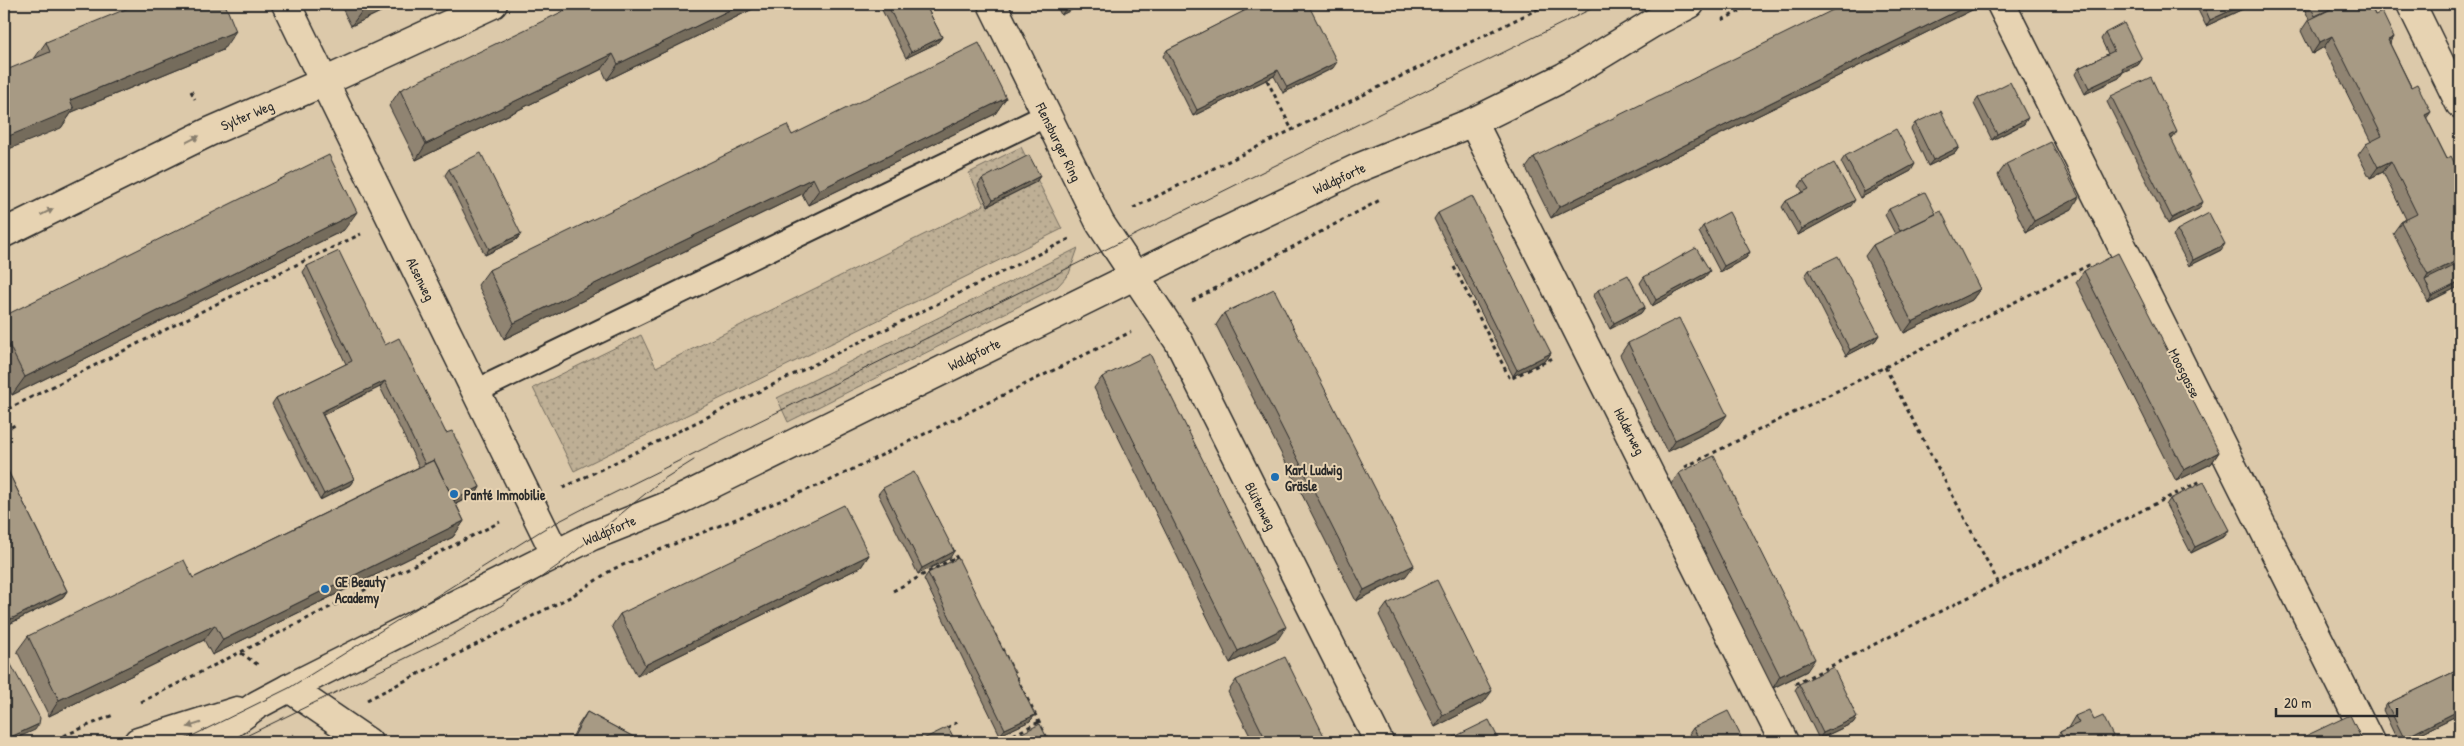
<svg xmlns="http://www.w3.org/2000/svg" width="2464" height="746" viewBox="0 0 2464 746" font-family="'Patrick Hand',sans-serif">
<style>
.grass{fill:url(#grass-dots);stroke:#746d60}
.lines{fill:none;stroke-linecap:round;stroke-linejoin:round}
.lane-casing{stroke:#2b2b2b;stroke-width:26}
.street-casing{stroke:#2b2b2b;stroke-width:31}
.secondary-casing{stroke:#2b2b2b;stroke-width:31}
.path{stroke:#2b2b2b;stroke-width:3;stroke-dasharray:4 4;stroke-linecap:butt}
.lane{stroke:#e7d3b2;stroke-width:22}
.street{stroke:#e7d3b2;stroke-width:28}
.secondary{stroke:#e7d3b2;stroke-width:28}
.tram{stroke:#2b2b2b;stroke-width:1}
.wall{fill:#908472;stroke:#2b2b2b}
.shaded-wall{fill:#756c5c;stroke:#2b2b2b}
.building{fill:#a79a84;stroke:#2b2b2b}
.oneway{fill:#897f6e}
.poi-dot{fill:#1f6fb2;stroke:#e7d3b2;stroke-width:2}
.labels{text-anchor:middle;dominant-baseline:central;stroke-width:4;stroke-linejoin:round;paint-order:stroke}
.street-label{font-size:14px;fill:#2b2b2b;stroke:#e7d3b2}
.poi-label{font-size:14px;font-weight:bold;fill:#2b2b2b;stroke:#e7d3b2;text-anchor:start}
</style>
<defs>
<pattern id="grass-dots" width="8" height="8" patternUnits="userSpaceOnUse" patternTransform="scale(1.25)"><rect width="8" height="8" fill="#beaf95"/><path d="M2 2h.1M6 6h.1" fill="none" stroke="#9b8f7a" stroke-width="1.8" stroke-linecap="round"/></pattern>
</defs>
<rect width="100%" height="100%" fill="#dcc9aa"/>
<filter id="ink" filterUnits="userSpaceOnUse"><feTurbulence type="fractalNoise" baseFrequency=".02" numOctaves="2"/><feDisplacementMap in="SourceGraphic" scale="10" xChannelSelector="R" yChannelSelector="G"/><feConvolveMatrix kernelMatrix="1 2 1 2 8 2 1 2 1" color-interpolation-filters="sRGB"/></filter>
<g filter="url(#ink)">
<path class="grass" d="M1021,147L1062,229L574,471L533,388L641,335L656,367L984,205L969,173Z
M1078,248L1069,274L1057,287L788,422L777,398Z"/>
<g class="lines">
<defs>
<path id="lane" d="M476,391L1045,116"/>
<path id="street" d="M286,4L556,555
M992,4L1100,223L1179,342L1379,742
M2001,4L2370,742
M2411,4L2460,104
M1473,122L1784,742
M4,233L209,132L324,82L493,4
M289,688L368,742"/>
<path id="secondary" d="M138,742L237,711
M206,742L257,705L289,688L592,536L665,507L1211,238L1358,168L1473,122L1564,77L1651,24L1690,4"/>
</defs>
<use href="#lane" class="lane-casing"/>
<use href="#street" class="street-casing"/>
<use href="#secondary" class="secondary-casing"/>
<path class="path" d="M1722,20L1754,4
M1267,80L1292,130
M191,91L195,99
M1133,208L1548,4
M1454,267L1510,379L1553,358
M1192,301L1380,200
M1885,367L1998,582
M8,409L258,283L361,234
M4,431L15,425
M1685,467L2091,264
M563,488L1069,239
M952,548L958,561
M893,591L956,557
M991,627L1049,742
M241,653L258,665
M1795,684L2201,481
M367,700L572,596L613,569L829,481L1131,332
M141,702L500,522
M947,728L959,721
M49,742L113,715
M278,742L294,735
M999,742L1039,722"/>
<use href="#lane" class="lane"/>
<use href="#street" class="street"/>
<use href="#secondary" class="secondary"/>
<path class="tram" d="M180,742L289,688L544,529L598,501L1601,4
M234,742L451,636L495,610L560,564L662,480L694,460"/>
</g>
<path class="wall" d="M340,4H397L351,26Z
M599,4H763L607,80L602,69L416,160L389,106L400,90Z
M879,4H925L942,37L937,43L906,58Z
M1056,4H1084L1061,15Z
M1246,4L1333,68L1283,93L1274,76L1193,116L1163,56L1167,50L1243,12L1242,11Z
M2195,4H2248L2245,8L2206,26Z
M2304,4H2370L2375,15L2394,37L2390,44L2447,159L2460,174V286L2428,302L2393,233L2401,222L2406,219L2383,172L2370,178L2358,155L2366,144L2371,142L2324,47L2312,54L2301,31L2309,19L2303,6Z
M1974,9L1551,218L1526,168L1534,157Z
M2105,33L2142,59L2138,65L2123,72L2119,78L2085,94L2075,74L2079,68L2108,54L2101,39Z
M46,42L223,50L72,112L61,128L34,59Z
M2111,96L2173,138L2171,139L2199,209L2168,224L2107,102Z
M1006,98L995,114L808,205L802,194L504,339L478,285L489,270L792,135Z
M1978,98L2024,124L1992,140L1974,104Z
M1915,123L1959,147L1955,153L1928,166L1911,129Z
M1845,156L1911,171L1860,198L1841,162Z
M2006,164L2072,209L2026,232L1998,175Z
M449,169L521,234L516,240L485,255L445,175Z
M1040,176L1036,182L988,206L978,185L982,179Z
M1803,180L1851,206L1798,235L1782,207L1786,201L1803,192L1799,186Z
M1889,209L1936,214L1980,289L1972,300L1904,333L1865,256L1873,245L1895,234L1885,215Z
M1438,213L1551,353L1547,359L1513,376L1434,219Z
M1703,226L1750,252L1746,258L1720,272L1699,232Z
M344,230L12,395L4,379V316Z
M2177,230L2221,250L2189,266L2173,236Z
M307,266L385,345L446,433L480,487L476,494L456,504L464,521L453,537L212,655L204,640L49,716L17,651L28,636L193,578L419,467L380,387L323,415L354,479L350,485L320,500L272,404L276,398L346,364L303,272Z
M1809,270L1879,335L1875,341L1846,356L1805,276Z
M2084,271L2219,452L2211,464L2176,481L2076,282Z
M1644,277H1705L1652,306L1640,283Z
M1598,290L1645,307L1641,313L1610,329L1593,296Z
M2460,290V316L2453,301Z
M1224,313L1406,576L1356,601L1216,325Z
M1628,343L1719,426L1667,452L1620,355Z
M1102,377L1278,639L1230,663L1094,388Z
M4,463L67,591L63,597L7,625L4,619Z
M1679,473L1807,671L1773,688L1671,484Z
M883,488L950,558L918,574L878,494Z
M2170,499L2225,536L2191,553L2166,505Z
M869,555L861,567L637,676L612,626L620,614Z
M928,573L1035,715L1030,721L1000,735L924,579Z
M1387,604L1484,702L1435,727L1379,615Z
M2460,669V714L2403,742H2398L2383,710L2387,704Z
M1236,680L1327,742H1253L1228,692Z
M1799,684L1857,717L1853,723L1819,739L1795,690Z
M587,712L643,742H570L579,724Z
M2075,716L2094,720L2116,742H2053L2060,732L2068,728Z
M1693,728L1744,742H1693L1689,734Z"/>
<path class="shaded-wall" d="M376,4H397L351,26L362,11Z
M742,4H763L607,80L618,64Z
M1076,4H1084L1061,15L1066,9Z
M1971,4H1978L1974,9L1551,218L1559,207Z
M2245,4H2248L2245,8L2206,26L2210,20Z
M236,31L223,50L72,112L61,128L4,151V138L70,100Z
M2332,36L2324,47L2312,54L2320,42Z
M942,37L937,43L906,58L911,52Z
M2394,37L2386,48L2388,40Z
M613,54L602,69L416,160L426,144Z
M2142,59L2138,65L2118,74L2122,68Z
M1337,62L1333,68L1283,93L1287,87Z
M1278,70L1274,76L1193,116L1197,110Z
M2123,72L2119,78L2085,94L2089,88Z
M1006,98L995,114L808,205L819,190Z
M2431,112L2423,123L2425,115Z
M2028,118L2024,124L1992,140L1997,134Z
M2177,132L2173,138L2166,142L2170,136Z
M1959,147L1955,153L1928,166L1933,160Z
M2391,161L2383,172L2370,178L2378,167Z
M1915,164L1911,171L1860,198L1864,192Z
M1040,176L1036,182L988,206L993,200Z
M813,178L802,194L504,339L514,323Z
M2079,197L2072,209L2026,232L2034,221Z
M1855,200L1851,206L1798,235L1802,229Z
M2203,202L2199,209L2168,224L2172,218Z
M357,212L344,230L12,395L25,377Z
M521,234L516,240L485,255L489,249Z
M2225,244L2221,250L2189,266L2193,260Z
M1750,252L1746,258L1720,272L1724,266Z
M2460,259V267L2425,280L2428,275Z
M1710,271L1705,277L1652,306L1656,300Z
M2460,282V286L2428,302L2432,296Z
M1980,289L1972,300L1904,333L1912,322Z
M1645,307L1641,313L1610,329L1614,323Z
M1879,335L1875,341L1846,356L1850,350Z
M1551,353L1547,359L1513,376L1517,370Z
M385,381L380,387L317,418L321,412Z
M1727,415L1719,426L1667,452L1675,440Z
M2219,452L2211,464L2176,481L2184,470Z
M354,479L350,485L320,500L324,494Z
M480,487L476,494L441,511L445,505Z
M464,521L453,537L212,655L223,640Z
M2229,530L2225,536L2191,553L2195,547Z
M954,551L950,558L918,574L922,568Z
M869,555L861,567L637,676L645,665Z
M1414,565L1406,576L1356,601L1364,590Z
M67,591L63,597L7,625L11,619Z
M215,625L204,640L49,716L59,700Z
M1286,627L1278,639L1230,663L1238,651Z
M1815,659L1807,671L1773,688L1780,676Z
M1492,691L1484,702L1435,727L1443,715Z
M2460,710V714L2403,742H2400L2404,738Z
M1035,715L1030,721L1000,735L1005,729Z
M1857,717L1853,723L1819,739L1823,733Z
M39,724L35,730L8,742H4V740Z"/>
<path class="building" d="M138,4H225L236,31L70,100L74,109L4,138V71L50,52L46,42Z
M358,4H376L362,11Z
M578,4H588L590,8L599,4H742L618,64L613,54L426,144L400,90Z
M887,4H925L942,37L911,52Z
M1063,4H1076L1066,9Z
M1246,4H1308L1337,62L1287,87L1278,70L1197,110L1167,50L1248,9Z
M1845,4H1971L1559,207L1534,157Z
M2203,4H2245L2210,20Z
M2309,4H2341L2315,16Z
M2341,4H2370L2375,15L2382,12L2394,37L2388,40L2411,87L2417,84L2431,112L2425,115L2447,159L2451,156L2460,174V259L2428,275L2401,222L2417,214L2391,161L2378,167L2366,144L2382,136L2332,36L2320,42L2309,20Z
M2124,23L2142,59L2122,68L2123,72L2089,88L2079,68L2114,51L2105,33Z
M979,43L1006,98L819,190L813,178L514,323L489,270L787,125L792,135Z
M2151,77L2177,132L2170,136L2203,202L2172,218L2111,96Z
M2010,82L2028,118L1997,134L1978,98Z
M1941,111L1959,147L1933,160L1915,123Z
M1896,129L1915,164L1864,192L1845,156Z
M2051,142L2079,197L2034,221L2006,164Z
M481,153L521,234L489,249L449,169Z
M329,155L357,212L25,377L4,335V316Z
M1029,155L1040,176L993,200L982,179Z
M1834,163L1855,200L1802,229L1786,201L1809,189L1803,180Z
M1925,192L1936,214L1900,231L1889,209Z
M1472,196L1551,353L1517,370L1438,213Z
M1941,211L1980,289L1912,322L1873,245Z
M1729,212L1750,252L1724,266L1703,226Z
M2209,213L2225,244L2193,260L2177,230Z
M1696,248L1710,271L1656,300L1644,277Z
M339,251L385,345L399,338L446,433L452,431L480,487L454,500L434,460L425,464L385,381L321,412L354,479L324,494L276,398L352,361L307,266Z
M2118,253L2219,452L2184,470L2084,271Z
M1838,256L1879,335L1850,350L1809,270Z
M2460,263V282L2432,296L2425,280Z
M1628,275L1645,307L1614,323L1598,290Z
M1274,289L1414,565L1364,590L1224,313Z
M1679,318L1727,415L1675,440L1628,343Z
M1150,354L1286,627L1238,651L1102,377Z
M1714,456L1815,659L1780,676L1679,473Z
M434,460L464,521L223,640L215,625L59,700L28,636L184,560L193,578Z
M4,463L67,591L11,619L4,605Z
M914,472L954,551L922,568L883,488Z
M2204,482L2229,530L2195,547L2170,499Z
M844,505L869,555L645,665L620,614Z
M958,558L1035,715L1005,729L928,573Z
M1437,580L1492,691L1443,715L1387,604Z
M1285,657L1327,742H1267L1236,680Z
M8,659L40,718L39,724L4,740V661Z
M1833,667L1857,717L1823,733L1799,684Z
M2460,669V710L2404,738L2387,704Z
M2089,710L2094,720L2103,716L2116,742H2065L2060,732L2079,723L2075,716Z
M1728,711L1744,742H1701L1693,728Z
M587,712L643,742H571Z
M2350,715L2363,742H2293Z
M1489,720L1500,742H1444Z
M1040,724L1049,742H1011L1010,739Z
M948,727L956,742H917Z"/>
<defs><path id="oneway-solid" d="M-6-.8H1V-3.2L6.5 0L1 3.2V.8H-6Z" transform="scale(1.25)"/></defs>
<g class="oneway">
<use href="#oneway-solid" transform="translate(193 139) rotate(-26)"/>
<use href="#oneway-solid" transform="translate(47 212) rotate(-26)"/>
<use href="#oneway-solid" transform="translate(194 725) rotate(163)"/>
</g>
</g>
<g class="poi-dot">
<circle cx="1275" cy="477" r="5"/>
<circle cx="454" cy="494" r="5"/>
<circle cx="325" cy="589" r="5"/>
</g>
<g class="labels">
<g class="street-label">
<text transform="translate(247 115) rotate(-23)">Sylter Weg</text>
<text transform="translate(1059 142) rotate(64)">Flensburger Ring</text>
<text transform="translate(1339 178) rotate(-25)">Waldpforte</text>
<text transform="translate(421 279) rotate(64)">Alsenweg</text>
<text transform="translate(974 354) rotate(-26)">Waldpforte</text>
<text transform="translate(2185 373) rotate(63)">Moosgasse</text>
<text transform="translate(1630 431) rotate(63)">Holderweg</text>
<text transform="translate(1261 506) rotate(63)">Blütenweg</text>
<text transform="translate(609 530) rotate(-23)">Waldpforte</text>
</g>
<g class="poi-label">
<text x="1285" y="469">Karl Ludwig<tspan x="1285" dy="16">Gräsle</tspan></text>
<text x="464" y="494">Panté Immobilie</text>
<text x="335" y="581">GE Beauty<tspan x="335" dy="16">Academy</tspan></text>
</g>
</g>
<rect width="2464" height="746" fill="none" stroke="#e7d3b2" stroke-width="20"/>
<rect x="10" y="10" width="2444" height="726" fill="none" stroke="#2b2b2b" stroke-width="2" filter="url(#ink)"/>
<path d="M2276 708v8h121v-8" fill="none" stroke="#2b2b2b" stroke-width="2.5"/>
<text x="2284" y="708" font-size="15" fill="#2b2b2b" stroke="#e7d3b2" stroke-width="4" paint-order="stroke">20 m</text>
</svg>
